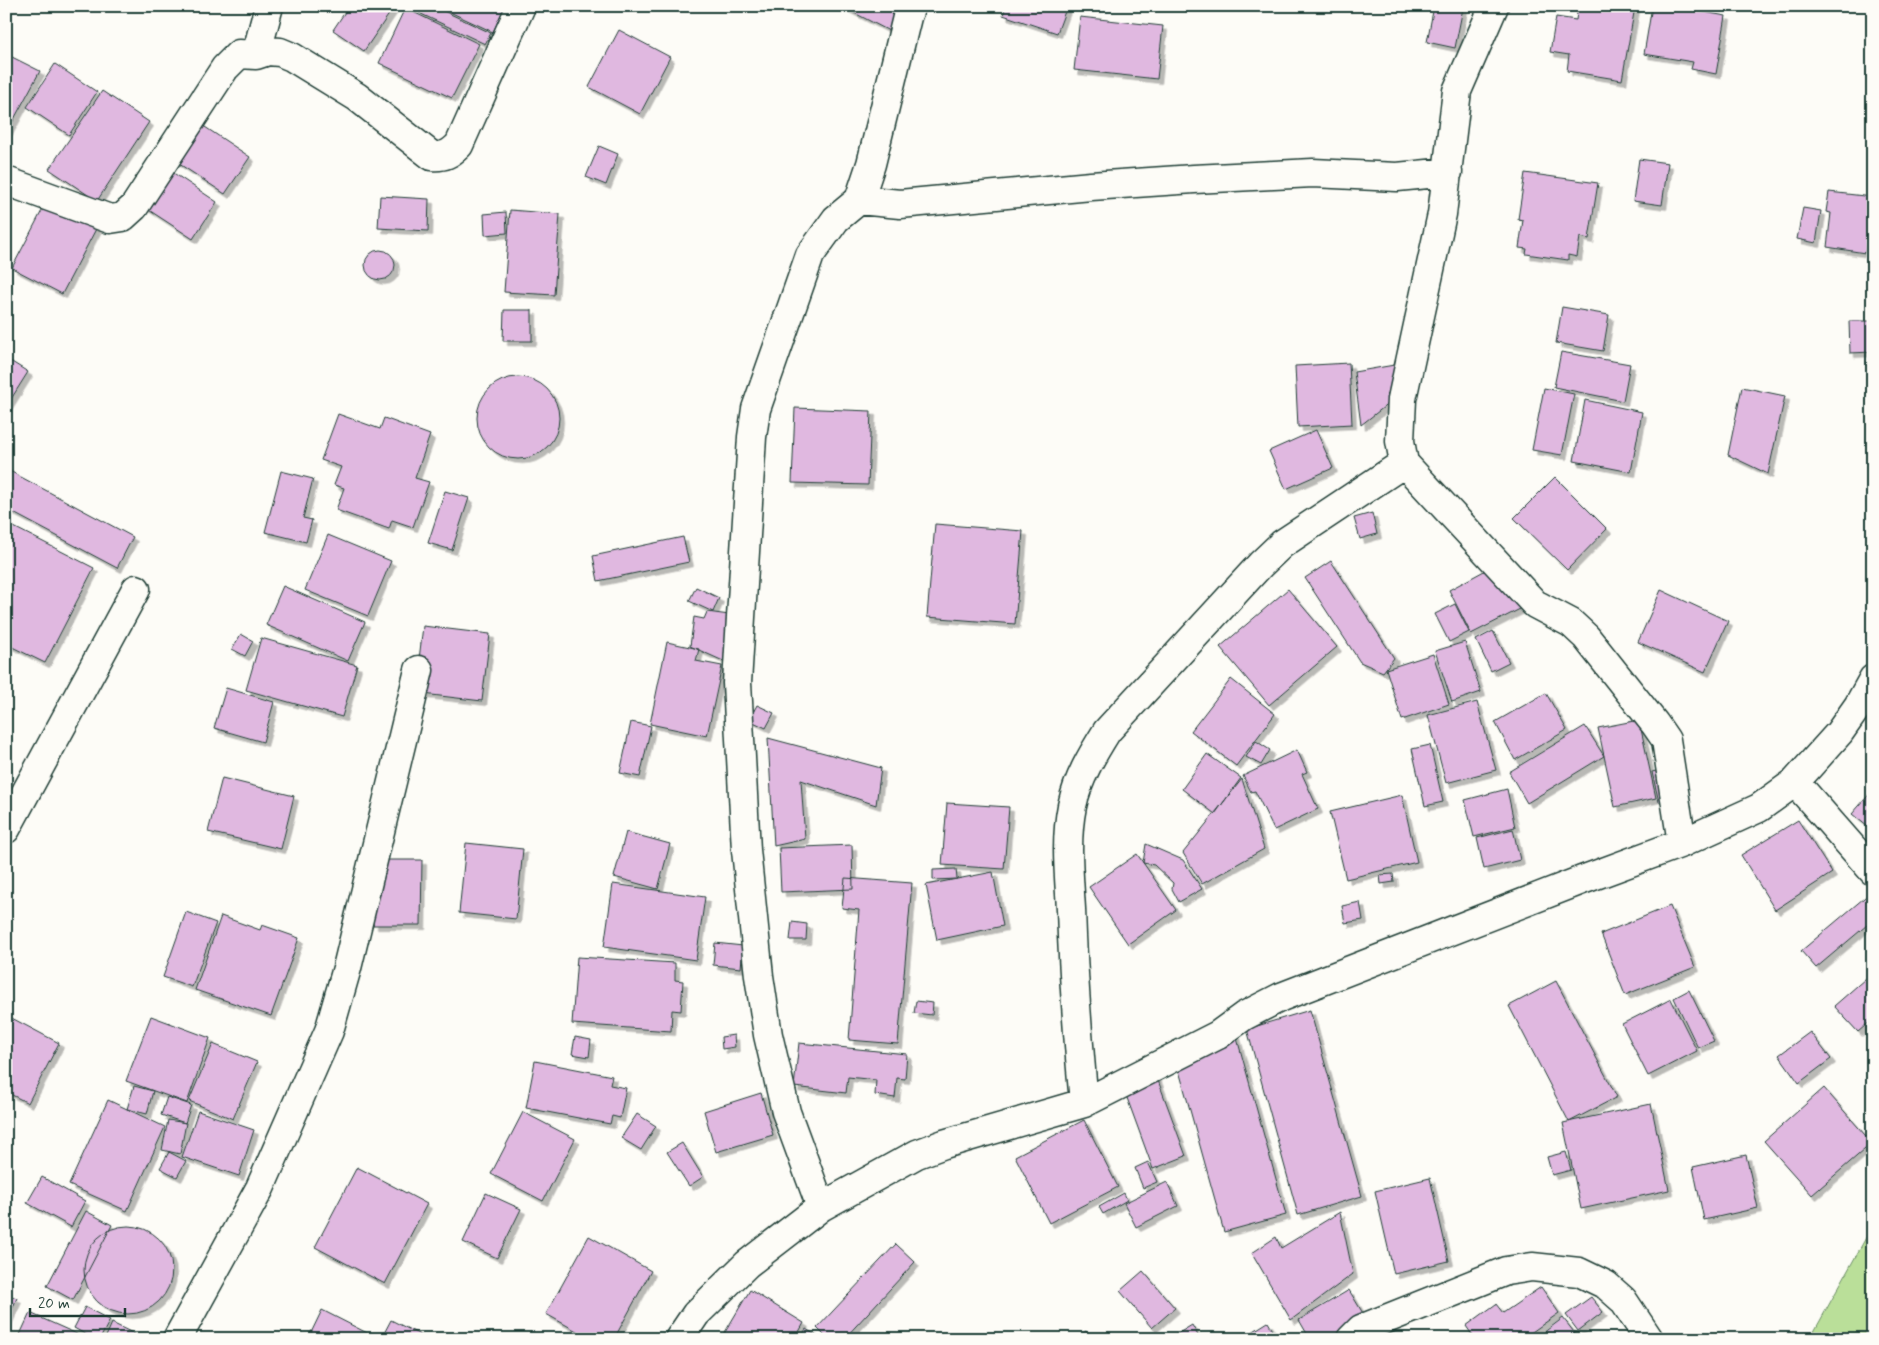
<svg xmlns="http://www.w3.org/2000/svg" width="1879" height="1345" viewBox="0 0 1879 1345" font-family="Mynerve,sans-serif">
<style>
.green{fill:#badf99;stroke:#6c8e66}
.building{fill:#e0b8e0;stroke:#1f3d34;filter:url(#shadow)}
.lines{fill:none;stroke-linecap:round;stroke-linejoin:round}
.minor-casing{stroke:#1f3d34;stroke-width:31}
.minor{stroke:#fdfcf7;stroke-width:28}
</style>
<defs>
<filter id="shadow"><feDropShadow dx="4.5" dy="4.5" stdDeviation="0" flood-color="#0004"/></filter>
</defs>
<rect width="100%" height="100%" fill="#fdfcf7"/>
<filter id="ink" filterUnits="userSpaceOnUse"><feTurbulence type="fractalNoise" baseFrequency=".02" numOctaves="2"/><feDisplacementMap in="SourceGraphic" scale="10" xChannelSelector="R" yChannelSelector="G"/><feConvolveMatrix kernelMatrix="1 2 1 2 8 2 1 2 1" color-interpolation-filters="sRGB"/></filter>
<g filter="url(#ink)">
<path class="green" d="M1873,1225V1339H1810Z"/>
<path class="building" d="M349,6L394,7L364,51L333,30Z
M420,6H433L491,33L485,44L417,12Z
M437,6H505L493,32Z
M841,6H906L893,33Z
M1006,6H1067L1057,33L1003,15Z
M1434,6L1463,8L1455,48L1427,42Z
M1578,6L1635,7L1622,80L1567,71L1569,55L1550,52L1556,17L1576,20Z
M1652,6H1671L1726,16L1716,74L1691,69L1693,62L1644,54Z
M405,8L479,44L452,98L379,63Z
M1080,17L1163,26L1157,79L1074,70Z
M619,30L670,57L640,114L589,87Z
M6,54L40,71L6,134Z
M55,64L97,92L69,135L27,107Z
M102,91L149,122L97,201L49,169Z
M190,117L250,157L225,194L164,154Z
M599,146L618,154L606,185L586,177Z
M1639,159L1668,163L1662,205L1633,201Z
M160,164L217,202L193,239L135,201Z
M1525,173L1598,183L1589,239L1580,237L1577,257L1568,255V260L1526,254L1527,249L1519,248L1523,220L1518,219Z
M1829,192L1873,197L1865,253L1827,247L1831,213L1826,212Z
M380,196L429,199L428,231L378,228Z
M47,201L97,227L62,294L12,268Z
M1803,208L1821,211L1816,243L1797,239Z
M510,210L560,214L554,295L504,292Z
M506,212L507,233L485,235L484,214Z
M365 265a15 15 0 1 1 30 0a15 15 0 1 1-30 0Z
M1562,307L1609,315L1603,351L1556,343Z
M504,310H532V341H503Z
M1849,321H1873V352L1850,353Z
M1561,352L1630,364L1623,401L1554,387Z
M7,359L28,372L6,407V360Z
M1349,363L1352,424L1298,427L1295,366Z
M1400,364L1398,396L1361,425L1354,372Z
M477 418a41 41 0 1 1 82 0a41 41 0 1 1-82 0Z
M1742,387L1785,396L1768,474L1728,455Z
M1544,388L1574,394L1562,455L1532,450Z
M1585,400L1642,412L1631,472L1574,461Z
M795,408L871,411L868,485L792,483Z
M338,414L380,429L384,418L430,435L415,478L429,482L413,527L392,520L389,529L336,510L344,488L334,485L341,467L321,460Z
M1316,430L1333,468L1286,489L1269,451Z
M6,469L133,537L117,568L6,509Z
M281,471L313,479L303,518L312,520L306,542L265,532Z
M1555,477L1607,529L1567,570L1514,518Z
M445,491L469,498L452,550L428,543Z
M1372,513L1377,534L1360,539L1354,518Z
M6,523L94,568L45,663L6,644V626L11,618L6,616Z
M935,524L1023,531L1015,624L927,617Z
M328,535L391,561L368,616L305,590Z
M683,537L689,562L598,581L593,556Z
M1331,561L1394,658L1383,672L1360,662L1305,578Z
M1497,564L1520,609L1471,634L1449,590Z
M283,586L365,622L348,661L266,625Z
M696,587L719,598L713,612L689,601Z
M1288,589L1337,647L1269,705L1220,647Z
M1661,590L1728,621L1705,672L1638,642Z
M1455,604L1469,632L1449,642L1435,614Z
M707,612L737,616L732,665L690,646L694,617L704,619Z
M423,626L490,634L482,701L415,693Z
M1493,631L1509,662L1491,671L1476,640Z
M241,634L253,641L245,656L232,649Z
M261,638L357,665L342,717L246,690Z
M667,642L699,649L696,661L722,666L707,736L650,724Z
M1465,642L1481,692L1452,702L1435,651Z
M1433,654L1449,704L1402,720L1386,669Z
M1231,679L1275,714L1236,766L1191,731Z
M226,688L274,702L263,742L214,728Z
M1546,693L1567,730L1515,760L1495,722Z
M1477,702L1496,770L1446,783L1428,715Z
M757,705L774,713L766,728L749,720Z
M1639,720L1656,798L1615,807L1598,728Z
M631,722L651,726L640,777L620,773Z
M1585,726L1604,756L1527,803L1509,772Z
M768,738L881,768L876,805L801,780L805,839L774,846Z
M1256,741L1270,750L1261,765L1246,757Z
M1430,745L1443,802L1425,806L1412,749Z
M1297,750L1307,772L1302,774L1318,809L1274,830L1255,791L1251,792L1243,776Z
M1207,754L1241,778L1215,814L1182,789Z
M1672,767L1678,798L1659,802L1652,772Z
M222,778L294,796L281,849L208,832Z
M1242,779L1264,849L1202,884L1183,853Z
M1507,789L1515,827L1474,837L1465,800Z
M1873,790V831L1852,814Z
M1402,795L1417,862L1346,879L1330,812Z
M947,803L1009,807L1004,869L942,865Z
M1798,820L1832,873L1775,910L1741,855Z
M1513,829L1520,860L1484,869L1477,838Z
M626,832L670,844L658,889L614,877Z
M466,843L523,849L516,919L459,913Z
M1146,844L1183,860L1202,889L1179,902L1172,889L1173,883L1154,865L1143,863Z
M852,845L853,889L781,892L779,848Z
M1137,854L1176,910L1128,944L1089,887Z
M375,860H422L421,925H373Z
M956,869L957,879L933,880V870Z
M993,872L1003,926L937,940L926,885Z
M1393,874L1394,882L1381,884L1380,875Z
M845,878L912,883L898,1044L849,1040L859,910L842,908Z
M613,884L705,897L696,960L604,947Z
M1870,893L1873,897V920L1816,968L1801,951Z
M1360,902L1363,920L1345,923L1342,906Z
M1670,906L1695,967L1625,995L1601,934Z
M186,912L216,923L192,987L163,977Z
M221,916L260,930L262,925L299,938L271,1016L195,990Z
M792,922L807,924L806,940H790Z
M715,943L743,946L741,968L713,965Z
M577,957L675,963V980L683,981L681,1011L672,1010L671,1031L572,1024Z
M1873,972V1019L1858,1032L1834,1006Z
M1556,981L1617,1097L1569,1122L1509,1006Z
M1689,990L1714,1041L1698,1048L1674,998Z
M1671,999L1697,1051L1648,1076L1622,1024Z
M916,1001L933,1003L932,1015L914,1013Z
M1310,1010L1362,1196L1298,1215L1247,1029Z
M6,1015L59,1043L28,1103L6,1092Z
M151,1016L210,1038L187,1103L126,1081Z
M1235,1031L1286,1215L1224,1232L1173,1049Z
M1810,1032L1831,1059L1799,1083L1779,1055Z
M734,1035L735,1047L722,1049L721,1037Z
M575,1037L591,1040L589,1057L572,1054Z
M799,1043L907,1054L905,1079L897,1078L895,1098L875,1095L876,1080L848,1077L846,1093L794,1087Z
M213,1044L257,1062L233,1119L189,1101Z
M535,1061L612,1076L610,1085L626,1088L620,1118L612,1116L610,1124L526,1108Z
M1156,1075L1186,1156L1153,1169L1123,1087Z
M134,1086L153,1091L147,1114L127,1109Z
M1824,1088L1872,1143L1812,1195L1764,1141Z
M761,1093L773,1135L716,1152L704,1111Z
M167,1097L191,1105L185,1123L161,1115Z
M108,1100L165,1127L127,1211L69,1185Z
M1651,1104L1669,1190L1581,1209L1563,1123Z
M198,1111L254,1130L239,1176L182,1157Z
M523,1112L575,1139L543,1201L491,1174Z
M637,1114L656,1126L641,1150L621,1138Z
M168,1120L186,1123L180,1154L162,1150Z
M1084,1120L1118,1187L1049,1223L1015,1156Z
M682,1143L703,1177L689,1186L667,1152Z
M169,1152L186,1161L177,1177L160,1168Z
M1566,1152L1571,1170L1552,1175L1547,1157Z
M1746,1155L1758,1208L1704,1220L1693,1167Z
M1148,1162L1157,1182L1143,1188L1135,1168Z
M357,1167L427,1204L385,1284L315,1247Z
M42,1177L85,1201L71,1227L27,1203Z
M1430,1178L1449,1261L1394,1274L1375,1191Z
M1167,1182L1178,1206L1136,1227L1124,1203Z
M486,1193L521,1209L497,1258L463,1242Z
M1124,1193L1127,1200L1103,1214L1099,1207Z
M86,1211L112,1225L73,1300L47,1286Z
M1340,1212L1353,1274L1291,1320L1252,1253L1276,1237L1281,1248Z
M84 1270a44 44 0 1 1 88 0a44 44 0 1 1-88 0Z
M589,1236L651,1271L614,1339H591L546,1314Z
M896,1244L915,1262L844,1339H828L817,1328Z
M1143,1271L1175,1308L1152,1328L1120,1291Z
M1541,1287L1559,1313L1522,1339H1475L1466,1326L1496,1304L1503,1313Z
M750,1290L804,1323L795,1339H721Z
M1349,1290L1373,1330L1358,1339H1310L1299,1320Z
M6,1294L17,1298L6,1323Z
M1591,1297L1603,1312L1578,1331L1566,1315Z
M85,1307L110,1320L100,1339H94L74,1328Z
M322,1310L373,1336L371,1339H308Z
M30,1313L88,1339H18Z
M1563,1318L1577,1336L1573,1339H1535Z
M391,1320L428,1339H381Z
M1268,1322L1278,1339H1241Z
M112,1323L145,1339H105Z
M1192,1325L1200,1339H1169Z
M806,1329L822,1339H800Z
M1086,1331L1091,1339H1074Z"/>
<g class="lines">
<defs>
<path id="minor" d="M256,55L269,6
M6,181L110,219L123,217L134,207L225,68L239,54L256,55L268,51L280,52L292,57L357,97L432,156C444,157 450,154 459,145L521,6
M859,200L900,204L1091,186L1194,179L1313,173L1397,177L1448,172
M1404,463L1535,604L1571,623L1586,637L1655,724L1666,740L1682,843
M1795,782L1873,871
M6,829L136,589
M1084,1103C1078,1038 1073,974 1071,909C1069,875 1065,840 1072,806C1078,778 1092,755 1107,731L1261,564L1282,544L1404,463L1400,441L1402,399L1442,214L1457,91L1494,6
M821,1207L786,1112L768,1035L759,976L746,850L737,683L752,437L756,409L810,255L836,219L859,200L871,164L907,17L911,6
M177,1339L260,1188L329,1031L347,968L419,670
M679,1339L696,1314L747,1264L821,1207L917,1154L944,1144L1084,1103L1218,1035L1244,1016L1281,997L1582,880L1682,843L1759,808L1795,782L1839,733L1858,706L1873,679
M1351,1339L1361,1329L1506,1271L1532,1267L1579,1272L1606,1285L1623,1300L1649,1339"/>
</defs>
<use href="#minor" class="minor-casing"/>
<use href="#minor" class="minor"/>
</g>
</g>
<rect width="1879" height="1345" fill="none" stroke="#fdfcf7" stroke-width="25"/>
<rect x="12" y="12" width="1854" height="1320" fill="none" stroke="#1f3d34" stroke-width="2" filter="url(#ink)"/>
<path d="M30 1308v8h95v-8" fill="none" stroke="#1f3d34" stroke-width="2.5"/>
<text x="38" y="1308" font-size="15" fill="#1f3d34" stroke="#fdfcf7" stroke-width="4" paint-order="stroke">20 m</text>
</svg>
